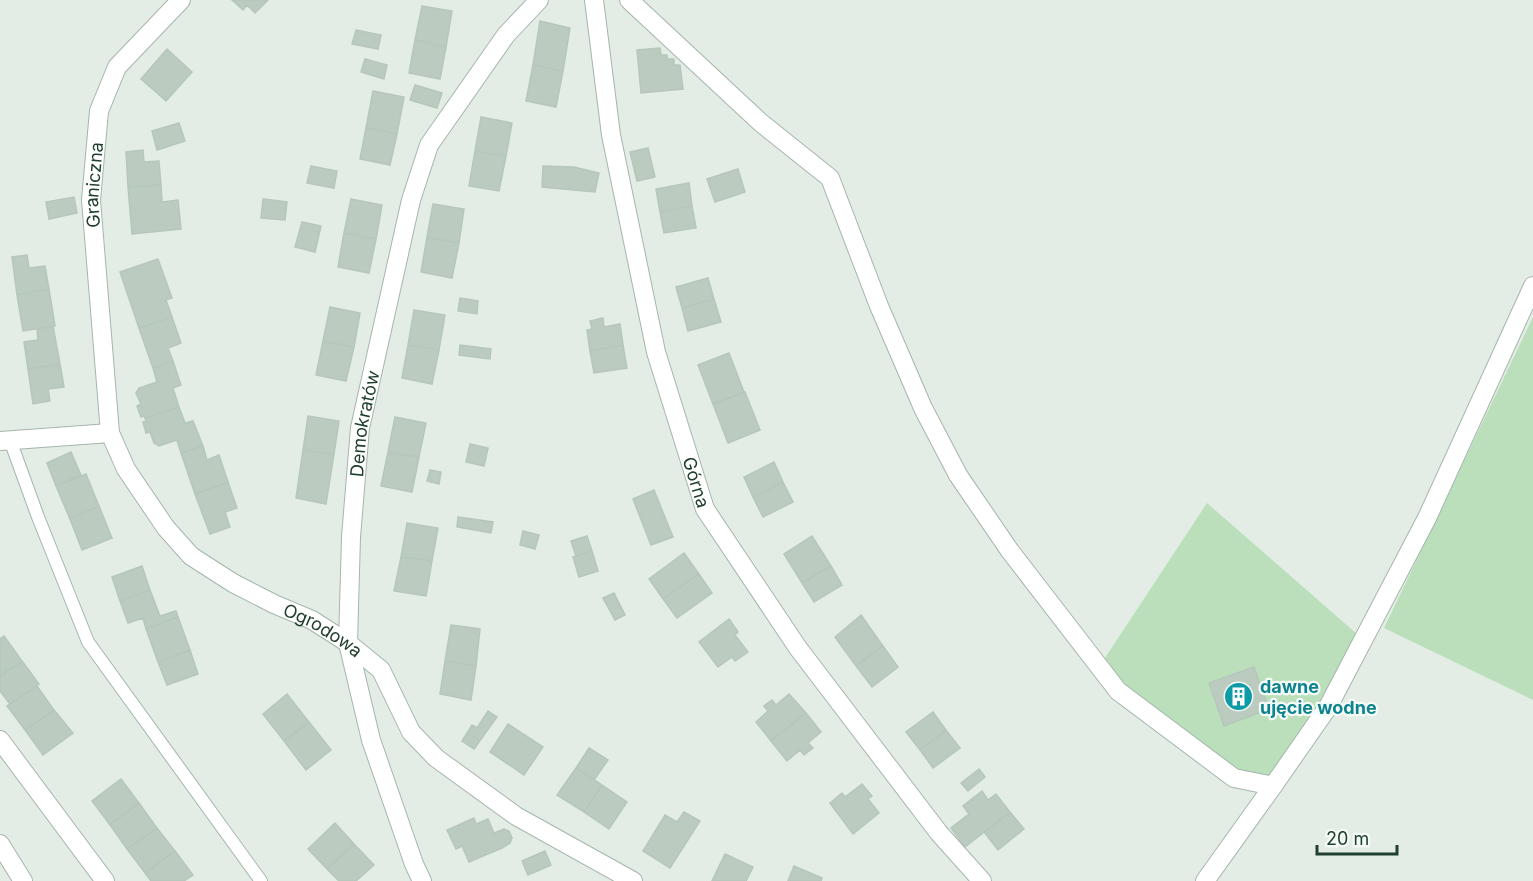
<svg xmlns="http://www.w3.org/2000/svg" width="1533" height="881" viewBox="0 0 1533 881" font-family="Inter,sans-serif">
<style>
.green{fill:#bbdfbb}
.building{fill:#bbcbc0;stroke:#b5c7ba;stroke-width:1.5}
.lines{fill:none;stroke-linecap:round;stroke-linejoin:round}
.service-casing{stroke:#a5b6ab;stroke-width:14}
.minor-casing{stroke:#a5b6ab;stroke-width:20}
.tertiary-casing{stroke:#a5b6ab;stroke-width:20}
.service{stroke:#fff;stroke-width:12}
.minor{stroke:#fff;stroke-width:18}
.tertiary{stroke:#fff;stroke-width:18}
.labels{text-anchor:middle;dominant-baseline:central;stroke-width:4.5;stroke-linejoin:round;paint-order:stroke}
.street-label{font-size:18px;fill:#21402f;stroke:#f4faf5}
.culture-label{font-size:18px;font-weight:bold;fill:#0d838f;stroke:#f4faf5;text-anchor:start}
</style>
<rect width="100%" height="100%" fill="#e3ede6"/>
<path class="green" d="M1533,317V700L1384,628Z
M1207,503L1357,634L1323,704L1270,779L1237,771L1121,686L1101,664Z"/>
<path class="building" d="M232,0H268L255,13L247,5L243,10Z
M422,6L452,11L446,47L415,40Z
M540,21L570,28L563,71L533,65Z
M356,30L381,35L378,49L352,44Z
M415,40L446,47L440,79L409,73Z
M660,48L661,55H667V59H674V65H680L683,89L641,93L637,50Z
M167,49L192,72L166,101L141,79Z
M365,59L387,65L384,79L361,72Z
M533,65L563,71L556,107L526,101Z
M415,85L442,93L437,108L410,100Z
M373,91L404,97L397,134L366,128Z
M481,117L512,123L506,156L475,151Z
M179,123L185,141L157,150L152,131Z
M366,128L397,134L390,165L360,159Z
M648,148L655,177L637,181L630,152Z
M143,150L144,162L159,161L161,185L128,187L126,152Z
M475,151L506,156L499,191L469,186Z
M311,166L337,171L334,188L307,183Z
M543,166L574,167L599,173L595,192L542,187Z
M738,169L745,192L715,202L707,179Z
M689,183L692,206L660,212L656,189Z
M161,185L162,202L178,200L181,229L132,234L128,187Z
M74,197L77,213L49,219L46,202Z
M263,199L287,202L285,220L261,218Z
M351,199L382,205L376,239L344,233Z
M433,204L464,209L459,243L427,237Z
M692,206L696,228L664,233L660,212Z
M302,222L321,226L315,252L295,247Z
M344,233L376,239L369,273L338,267Z
M427,237L459,243L452,278L421,272Z
M27,255L29,268L45,266L49,289L17,295L12,257Z
M158,259L172,298L166,300L172,317L139,328L120,272Z
M708,278L714,299L682,308L676,287Z
M49,289L55,326L23,331L17,295Z
M460,298L478,301L477,314L458,311Z
M714,299L721,322L688,331L682,308Z
M330,307L360,313L354,347L323,341Z
M414,310L445,315L439,350L408,345Z
M172,317L181,343L168,348L173,361L153,368L139,328Z
M603,318L604,327L620,324L623,345L590,351L587,330L592,329L590,321Z
M53,326L60,364L28,369L24,342L38,340L37,329Z
M323,341L354,347L346,381L316,375Z
M408,345L439,350L432,384L402,378Z
M460,345L491,349L490,359L459,355Z
M623,345L627,368L594,373L590,351Z
M729,353L744,392L713,404L698,365Z
M173,361L181,385L173,388L179,407L145,418L144,416L141,417L137,406L141,404L136,393L139,388L157,382L153,368Z
M60,364L64,387L48,389L50,401L33,404L28,369Z
M745,392L760,430L728,443L713,404Z
M179,407L185,423L193,421L203,446L181,453L177,440L159,446L154,443L150,432L146,433L143,422L146,421L145,418Z
M308,416L339,421L334,454L303,450Z
M395,417L426,423L419,457L388,452Z
M470,444L488,448L484,466L466,462Z
M203,446L207,460L219,455L228,482L195,494L181,453Z
M303,450L334,454L326,504L296,498Z
M71,452L81,475L56,486L47,463Z
M388,452L419,457L412,492L381,486Z
M774,462L783,482L753,497L744,477Z
M430,470L441,472L439,484L427,481Z
M86,474L99,506L70,519L56,486Z
M228,482L237,508L225,512L230,527L210,534L195,494Z
M783,482L793,502L763,517L753,497Z
M654,490L673,537L651,545L633,499Z
M99,506L112,538L82,550L70,519Z
M458,517L493,522L491,533L457,527Z
M407,523L438,528L432,561L401,557Z
M523,531L539,535L535,549L520,545Z
M587,536L592,551L576,556L571,541Z
M812,536L831,566L802,583L784,554Z
M592,551L598,571L579,577L573,557Z
M684,553L699,574L663,599L649,579Z
M401,557L432,561L426,596L394,591Z
M142,566L150,590L120,601L112,577Z
M831,566L842,585L814,602L802,583Z
M699,574L712,593L677,618L663,599Z
M150,590L160,616L176,611L178,617L146,629L143,618L128,623L120,601Z
M614,593L625,615L615,620L603,598Z
M861,615L883,646L856,666L835,637Z
M178,617L190,650L158,662L146,629Z
M729,619L738,632L735,635L748,652L735,661L732,657L718,667L699,642Z
M451,625L480,629L476,666L445,661Z
M4,636L22,661L0,676V639Z
M883,646L898,667L872,687L856,666Z
M190,650L198,674L167,685L158,662Z
M22,661L39,684L10,704L0,691V676Z
M445,661L476,666L471,700L440,694Z
M1254,667L1269,709L1224,726L1209,683Z
M37,686L54,710L25,730L7,706Z
M287,694L309,722L284,741L263,714Z
M789,694L806,713L771,741L756,722L768,711L764,706L772,700L776,705Z
M54,710L73,733L43,755L25,730Z
M488,711L497,717L474,749L462,741L472,725L477,728Z
M933,712L946,730L920,750L906,732Z
M806,713L821,732L808,743L813,748L804,755L800,750L787,761L771,741Z
M309,722L331,750L306,770L284,741Z
M508,724L543,747L524,775L490,752Z
M946,730L960,748L933,768L920,750Z
M589,748L608,760L594,780L576,768Z
M576,768L602,785L584,812L557,795Z
M979,769L985,777L968,791L961,783Z
M121,779L139,803L110,825L92,801Z
M862,784L872,796L868,799L879,813L853,834L830,803L842,793L845,797Z
M602,785L627,802L609,829L584,812Z
M982,791L988,800L996,794L1010,812L965,847L951,828L969,814L963,806Z
M139,803L157,828L127,849L110,825Z
M684,812L700,821L670,868L643,851L665,815L677,822Z
M1010,812L1024,829L998,850L984,832Z
M474,818L476,824L488,819L494,833L504,829L509,831L512,838L510,843L502,848L469,862L462,846L456,849L447,830Z
M335,823L354,844L327,869L308,849Z
M157,828L175,851L145,873L127,849Z
M354,844L374,865L356,881H339L327,869Z
M175,851L193,875L184,881H151L145,873Z
M545,851L551,865L528,875L522,861Z
M725,854L753,867L746,881H712Z
M794,866L822,878L821,881H788Z"/>
<g class="lines">
<defs>
<path id="service" d="M10,440L38,517L88,642L261,881"/>
<g id="minor">
<path id="s1" d="M594,0L611,135L656,352L705,509L798,648L939,833L982,881"/>
<path d="M629,0L760,122L830,178L879,306L923,408L958,475L1010,551L1118,691L1234,778L1273,786L1205,881"/>
<path id="s2" d="M110,433L91,200L99,111L117,67L181,0"/>
<path id="s3" d="M0,441L110,433L126,469L166,528L191,556L233,583L274,604L312,620L348,643L381,670L411,732L436,758L516,816L633,881"/>
<path d="M0,740L105,881"/>
<path d="M1273,786L1328,707L1427,518L1533,286"/>
<path id="s4" d="M422,881L414,864L371,740L348,643L351,537L360,428L411,200L429,145L506,35L539,0"/>
</g>
<path id="tertiary" d="M0,844L23,881"/>
</defs>
<use href="#service" class="service-casing"/>
<use href="#minor" class="minor-casing"/>
<use href="#tertiary" class="tertiary-casing"/>
<use href="#service" class="service"/>
<use href="#minor" class="minor"/>
<use href="#tertiary" class="tertiary"/>
</g>
<defs>
<symbol id="building-disc" viewBox="-11 -11 22 22"><circle r="9.5" fill="#0f9aa8" stroke="#f4faf5"/><path d="M-4-6H4V6H1V3H-1V6H-4ZM-2.5-4.3h1.7v1.8h-1.7ZM.8-4.3h1.7v1.8H.8ZM-2.5-1h1.7V.8h-1.7ZM.8-1h1.7V.8H.8Z" fill="#fff"/></symbol>
</defs>
<g fill-rule="evenodd">
<use href="#building-disc" x="1222" y="680" width="33" height="33"/>
</g>
<g class="labels">
<g class="street-label">
<text stroke="none"><textPath href="#s2" startOffset="249">Graniczna</textPath></text>
<text stroke="none"><textPath href="#s4" startOffset="470">Demokratów</textPath></text>
<text stroke="none"><textPath href="#s1" startOffset="494">Górna</textPath></text>
<text stroke="none"><textPath href="#s3" startOffset="410">Ogrodowa</textPath></text>
</g>
<g class="culture-label">
<text x="1260" y="686">dawne<tspan x="1260" dy="21">ujęcie wodne</tspan></text>
</g>
</g>
<path d="M1317 845v9h80v-9" fill="none" stroke="#21402f" stroke-width="3"/>
<text x="1326" y="845" font-size="18" fill="#21402f" stroke="#f4faf5" stroke-width="4.5" paint-order="stroke">20 m</text>
</svg>
